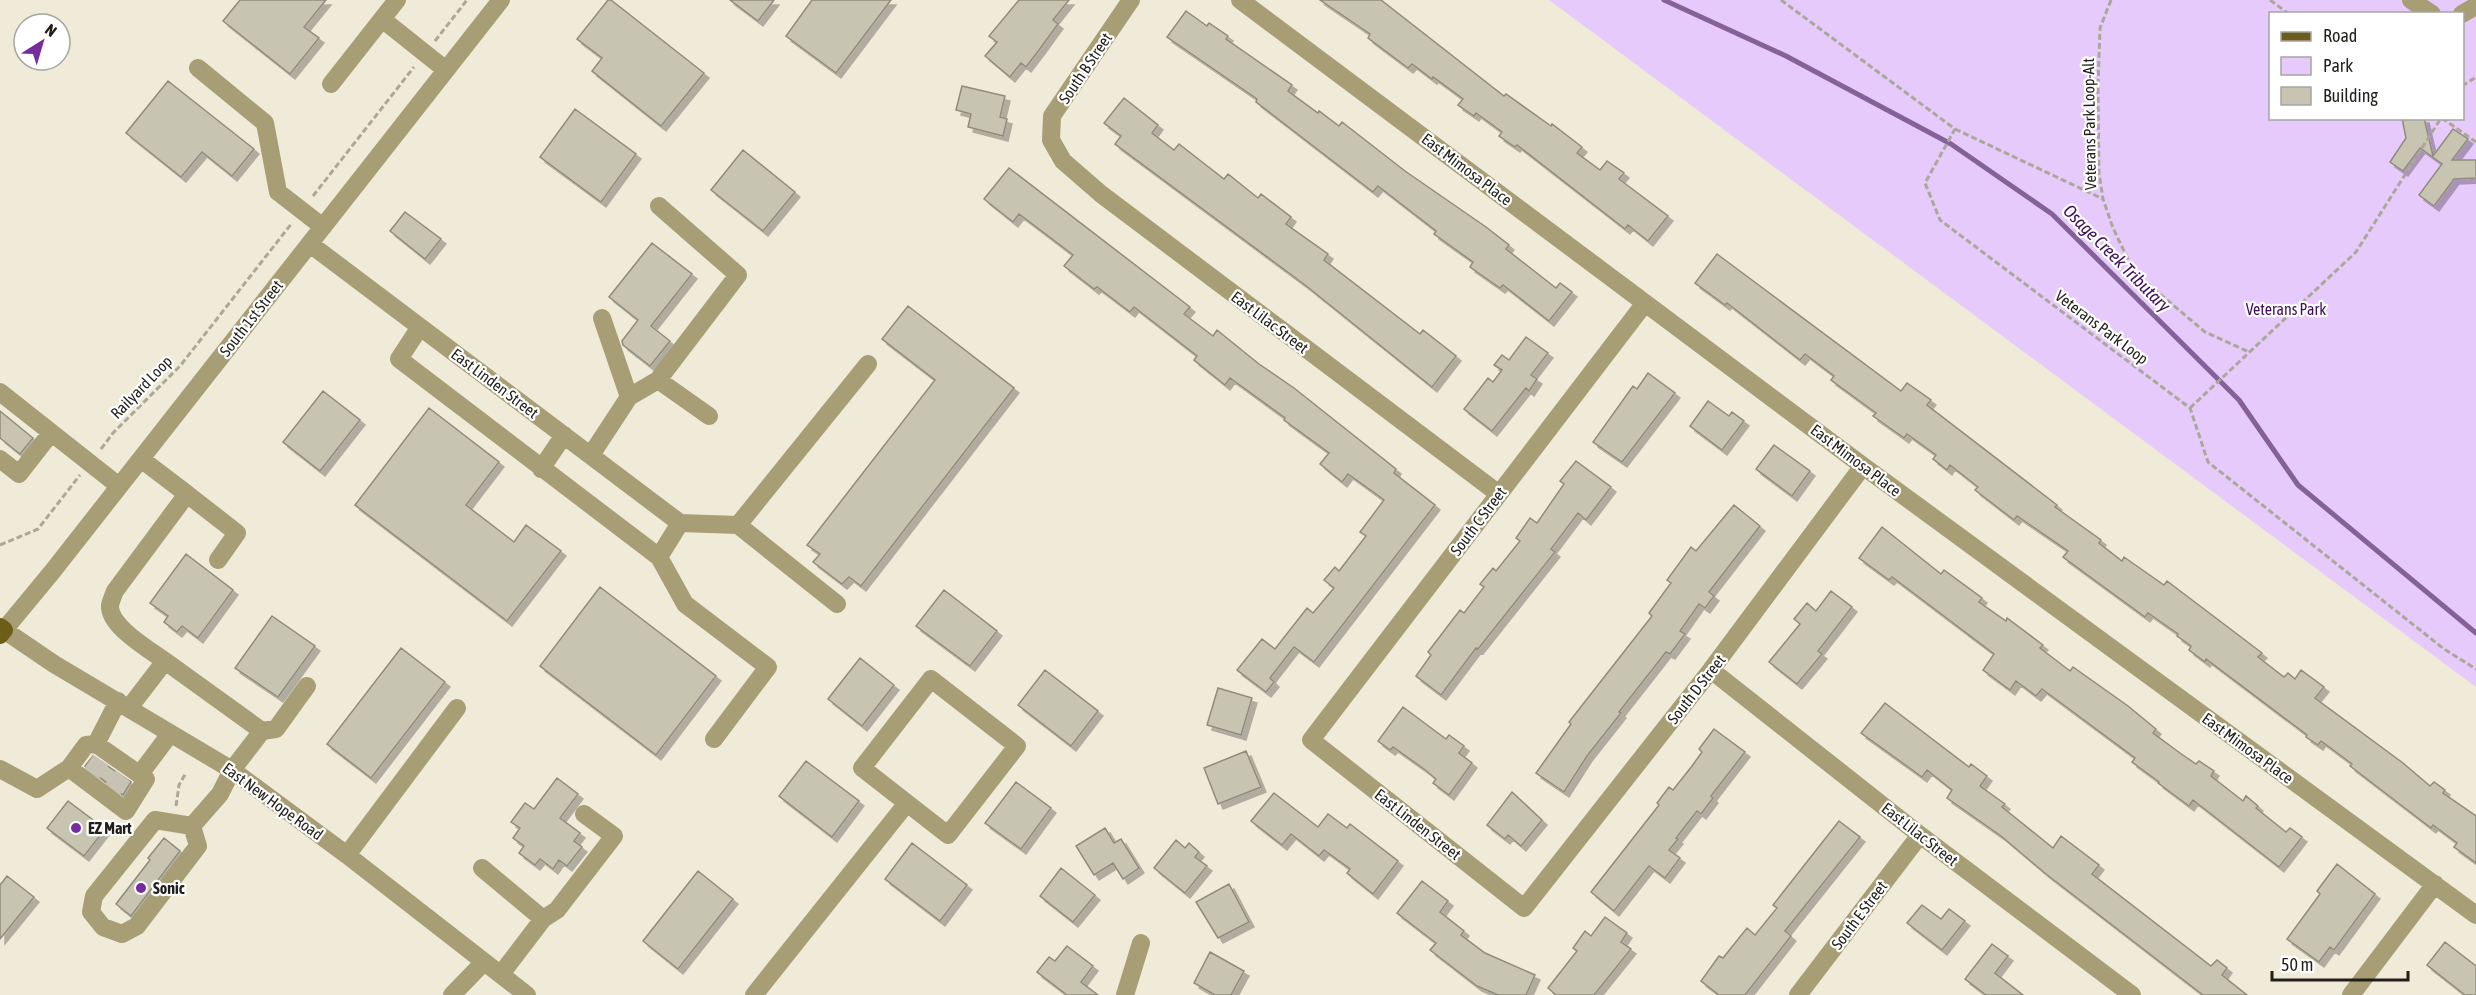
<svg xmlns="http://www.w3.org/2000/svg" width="2476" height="995" viewBox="0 0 2476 995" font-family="'Asap Condensed',sans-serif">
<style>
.green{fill:#e6cafb;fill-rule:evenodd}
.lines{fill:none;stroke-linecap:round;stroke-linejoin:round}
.stream{stroke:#846299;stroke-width:5}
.building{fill:#c8c4b2;stroke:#908c7b;stroke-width:1.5;filter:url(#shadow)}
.minor-tunnel{stroke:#c7c2b3;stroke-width:18;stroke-dasharray:18 9;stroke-linecap:butt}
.path{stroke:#aba799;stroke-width:3;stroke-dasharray:6 3;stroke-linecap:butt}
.minor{stroke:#a89e75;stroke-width:18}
.major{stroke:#6c5d19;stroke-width:18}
.poi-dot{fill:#762c9e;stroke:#fff;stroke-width:2}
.labels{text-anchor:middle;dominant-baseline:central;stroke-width:4.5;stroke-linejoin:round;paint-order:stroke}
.street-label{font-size:16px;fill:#211f19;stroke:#fff}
.park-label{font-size:16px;fill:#3f0e58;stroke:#fff}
.poi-label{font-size:16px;font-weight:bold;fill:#211f19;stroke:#fff;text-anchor:start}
.water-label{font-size:18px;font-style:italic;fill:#400f59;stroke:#fff}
</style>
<defs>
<filter id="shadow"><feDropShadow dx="5" dy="5" stdDeviation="0" flood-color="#0004"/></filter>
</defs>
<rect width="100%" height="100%" fill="#f0ebd9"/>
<path class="green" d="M1549,0H2476V687ZM2270,14H2462V118H2270Z"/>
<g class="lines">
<path class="stream" d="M1664,0L1786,56L1951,144L2052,214L2239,400L2298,485L2476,633"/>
</g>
<path class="building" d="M240,0H326L304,27L319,38L290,74L223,21Z
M608,0H611L704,73L661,126L592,71L602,58L577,39Z
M730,0H774L758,21Z
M812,0H891L836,73L786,36Z
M1019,0H1069L1053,20L1058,24L1039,50L1026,67L1021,63L1010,77L985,56L997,42L989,36Z
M1320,0H1381L1504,96L1506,94L1551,126L1552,124L1582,147L1577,153L1600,170L1607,161L1624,173L1619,179L1668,216L1648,241L1628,225L1625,229L1517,145L1515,147L1499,136L1502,132L1476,113L1474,116L1458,105L1463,99L1433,77L1432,79L1412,64L1408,68L1368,38L1370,34Z
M1186,11L1207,26L1209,23L1228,36L1226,39L1292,85L1288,91L1318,113L1319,111L1339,126L1342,122L1405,171L1486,227L1509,245L1506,249L1556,288L1560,283L1572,292L1549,321L1503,285L1500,288L1470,267L1473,262L1434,234L1436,231L1378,186L1373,192L1256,102L1257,99L1167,37Z
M168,81L254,149L232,176L202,152L181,177L126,133Z
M962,86L1005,96L1000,117L1007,119L1003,136L968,127L971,114L956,110Z
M1124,98L1158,125L1152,133L1174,150L1179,144L1224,179L1228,174L1258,198L1261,194L1291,217L1286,224L1328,254L1324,260L1420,334L1423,330L1456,356L1432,387L1305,285L1115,144L1121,136L1104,123Z
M575,109L636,154L601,202L540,157Z
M2402,118H2424L2433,156L2453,129L2468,139L2452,160H2476V178L2454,179L2434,206L2419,195L2442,164L2420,148L2403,171L2390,162L2406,138Z
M743,150L795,192L763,231L711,190Z
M1009,168L1190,307L1184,314L1213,336L1217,330L1259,364L1294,388L1396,469L1394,473L1435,505L1314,662L1294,647L1270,678L1274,682L1266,692L1237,670L1262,639L1275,649L1307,608L1313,613L1334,588L1324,580L1335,567L1339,571L1366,536L1360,532L1384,500L1348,474L1342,482L1320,464L1329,453L1284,420L1285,418L1230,378L1225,385L1194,360L1197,356L1134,307L1130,312L1097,287L1094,289L1064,266L1073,255L1019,214L1013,222L984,199Z
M405,212L441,239L425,259L390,231Z
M652,243L692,274L651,326L670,341L650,366L623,345L622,341L638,320L609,297Z
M1717,254L1901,391L1907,383L1931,400L1927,405L2057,505L2055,507L2101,540L2099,543L2122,561L2124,557L2164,585L2167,581L2262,653L2258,657L2284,677L2288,673L2295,679L2301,670L2324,687L2315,698L2403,763L2430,786L2434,782L2445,790L2443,793L2476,816V863L2454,847L2457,843L2433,825L2431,828L2350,766L2352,764L2321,741L2318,745L2306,737L2307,735L2206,659L2205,662L2189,650L2191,646L2177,636L2178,634L2148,613L2145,617L2063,557L2068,551L2017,516L2014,520L1975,490L1978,487L1950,465L1947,470L1933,459L1936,455L1907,434L1904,438L1873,416L1876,413L1831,380L1834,376L1805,354L1800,360L1727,303L1725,305L1695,283Z
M908,306L1014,388L861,586L849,577L842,584L813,562L820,554L807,545L935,380L882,339Z
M1526,337L1548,353L1531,375L1537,379L1529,391L1526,388L1492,431L1464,409L1488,378L1493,382L1502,370L1494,365L1502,355L1509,360Z
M1648,373L1675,393L1622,462L1593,442L1633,386L1637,389Z
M323,391L360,420L320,471L283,442Z
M1708,401L1729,416L1732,412L1744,421L1722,450L1690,426Z
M429,408L499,462L466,505L514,542L526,525L561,551L507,621L355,505Z
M0,411L33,438L20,454L0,438Z
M1774,445L1810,471L1792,496L1756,469Z
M1576,461L1611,487L1586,520L1578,513L1551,549L1555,552L1478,649L1476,648L1441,695L1416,676L1431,655L1428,652L1460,610L1464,613L1484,587L1480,584L1493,568L1496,571L1520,541L1516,538L1530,518L1537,523L1564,484L1560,481Z
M1734,505L1760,526L1709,592L1714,596L1705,608L1699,604L1680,631L1685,634L1670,654L1666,652L1619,712L1621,713L1587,756L1564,792L1536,773L1571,724L1569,722L1652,616L1649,613L1671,583L1667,580L1691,547L1696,551Z
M1882,527L1941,574L1944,570L1982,598L1979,602L2006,621L2007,618L2043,645L2040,648L2070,671L2073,667L2128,706L2156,729L2153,733L2180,753L2196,764L2199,761L2214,771L2211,776L2243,801L2246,796L2258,806L2256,808L2286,832L2290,828L2302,837L2279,867L2193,800L2189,806L2158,783L2159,782L2132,762L2135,758L2042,689L2036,696L2016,681L2010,690L1983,670L1994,654L1892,577L1889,580L1859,558Z
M186,554L233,590L198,638L182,626L177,632L164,622L168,616L150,603Z
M600,587L716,676L656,755L540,666Z
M944,590L997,631L970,666L916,626Z
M1831,591L1852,607L1818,651L1822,654L1797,684L1769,662L1800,624L1794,619L1807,603L1816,611Z
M272,616L315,646L278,697L235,668Z
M401,648L445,682L371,778L327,744Z
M860,658L894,685L862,726L828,699Z
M1045,670L1098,711L1071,746L1018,705Z
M1218,688L1252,698L1241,735L1207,725Z
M1885,703L1969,767L1971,764L1987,776L1980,786L2005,804L2002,807L2053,848L2061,836L2099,865L2092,874L2211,966L2217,960L2227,968L2222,975L2247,995H2203L2046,874L2001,836L1947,798L1952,790L1927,770L1922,777L1861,733Z
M1403,707L1446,739L1449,735L1464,746L1459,753L1472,763L1449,795L1433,783L1436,779L1424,769L1393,747L1390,750L1378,741Z
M1714,729L1745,752L1711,796L1713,798L1701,814L1697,811L1676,838L1678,839L1669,850L1680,858L1665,878L1649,866L1614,911L1591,892L1659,805L1657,803L1669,787L1673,790L1692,766L1702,752L1699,749Z
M1246,751L1261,787L1218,804L1204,768Z
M93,756L131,782L123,795L85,766Z
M806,761L859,801L832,837L779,796Z
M557,778L578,794L560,818L580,833L574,841L582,847L567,866L559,860L553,869L540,859L535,865L519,853L524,846L513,838L520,828L511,822L525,803L534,809Z
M1016,782L1051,808L1021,849L985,823Z
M1512,792L1542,820L1521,846L1508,835L1505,839L1487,825Z
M1274,793L1318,827L1328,814L1347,828L1350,824L1398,861L1373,894L1347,873L1350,869L1324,850L1319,856L1291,834L1282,845L1251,821Z
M68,801L105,829L84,856L47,828Z
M1839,821L1860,837L1785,931L1791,936L1745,995H1719L1701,981L1719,956L1723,958L1747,928L1755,935L1777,908L1773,905Z
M1105,828L1114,843L1121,839L1139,868L1123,879L1113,863L1094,875L1076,846Z
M164,838L180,851L131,916L116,904L150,860L148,858Z
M1176,840L1185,848L1189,843L1199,852L1195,857L1207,866L1185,893L1154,868Z
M912,843L967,885L940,921L885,879Z
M2337,864L2375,894L2334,950L2330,947L2319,962L2287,939L2320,894L2317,891Z
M1061,868L1095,895L1073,922L1040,896Z
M698,871L733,899L678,969L643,941Z
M7,876L34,897L0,939V885Z
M1422,881L1448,901L1440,912L1464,931L1461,935L1485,953L1535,975L1526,995H1498L1477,986L1430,950L1436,943L1397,913Z
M1229,884L1249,922L1218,938L1196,902Z
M1922,905L1941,919L1949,909L1965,921L1942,950L1907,923Z
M1605,917L1627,933L1621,942L1631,949L1594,995H1556L1548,988L1577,951L1573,948L1585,931L1591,936Z
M2445,942L2476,966V995H2465L2427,965Z
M1992,944L2008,956L1995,973L2023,995H1986L1965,979Z
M1067,946L1093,966L1081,982L1098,995H1067L1037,972L1049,957L1055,961Z
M1210,952L1244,971L1231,995H1215L1194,983Z"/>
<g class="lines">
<path class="minor-tunnel" d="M91,775L103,757
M112,790L125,773"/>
<path class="path" d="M1781,0L1955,129L1925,183L1940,220L2190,408L2208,462L2444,649L2476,669
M2111,0L2100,28L2098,87L2099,173L2103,199L2113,228L2134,272L2205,332L2249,352
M2270,0L2289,14
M435,41L467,0
M2462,86L2476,77
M2442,118L2476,142
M1955,129L2103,199
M313,196L414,67
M2190,408L2356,252L2441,118
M101,449L113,433L180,366L292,223
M0,545L38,529L80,475
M176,806L179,785L186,773"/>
<path class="minor" d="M501,0L52,572L4,630L54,664L232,770L347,855L527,995
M1131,0L1052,116L1051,140L1063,161L1101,194L1499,494
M1240,0L1863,466L2476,915
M2411,0L2432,14
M2462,14L2476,6
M382,19L446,70
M198,68L265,123L278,192L323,227
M331,84L397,0
M310,244L680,523
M1645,303L1311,740L1524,908L1711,670L1863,466
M420,327L399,359L659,557L685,604L768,667L714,739
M658,380L709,416
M0,392L119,486
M629,397L658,380L738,275L659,206
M591,455L629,397L602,318
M0,459L19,474L51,433
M141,459L187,494L115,591C113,596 111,601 110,605C108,626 150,650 165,661
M541,469L564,435
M187,494L237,533L218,560
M680,523L738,525L868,364
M738,525L837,604
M659,557L680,523
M1711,670L1920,835L2132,995
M931,679L1017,746L948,835L862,768Z
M129,708L165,661L262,731L232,770L220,794L192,826
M262,731L276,729L307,686
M96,744L118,701
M0,769L37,789L69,768L86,745L96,744L146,779L126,811L69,768
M140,774L170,734
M155,820L192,826L198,846L137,926L122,934L103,927L91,912L94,896Z
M347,855L457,708
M482,868L543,919L501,974
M543,919L557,910L614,836L584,814
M452,995L484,962
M754,995L907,803
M1125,995L1141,943
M1798,995L1920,835
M2351,995L2435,884"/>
<path class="major" d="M0,627L4,630L0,635"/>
</g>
<g class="poi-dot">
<circle cx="76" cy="828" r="6"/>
<circle cx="141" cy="888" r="6"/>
</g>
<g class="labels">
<g class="street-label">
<text transform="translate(1085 68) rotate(-56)">South B Street</text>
<text transform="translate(2089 124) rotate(-91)">Veterans Park Loop-Alt</text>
<text transform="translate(1467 169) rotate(37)">East Mimosa Place</text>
<text transform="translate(251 318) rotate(-52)">South 1st Street</text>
<text transform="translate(1270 322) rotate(37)">East Lilac Street</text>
<text transform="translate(2102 327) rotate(37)">Veterans Park Loop</text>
<text transform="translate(495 383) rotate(37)">East Linden Street</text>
<text transform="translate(141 387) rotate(-46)">Railyard Loop</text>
<text transform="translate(1856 460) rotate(37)">East Mimosa Place</text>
<text transform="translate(1478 521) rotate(-53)">South C Street</text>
<text transform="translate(1696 689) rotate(-52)">South D Street</text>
<text transform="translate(2248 748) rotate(36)">East Mimosa Place</text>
<text transform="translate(273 801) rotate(36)">East New Hope Road</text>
<text transform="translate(1418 824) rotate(38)">East Linden Street</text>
<text transform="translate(1920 834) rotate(38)">East Lilac Street</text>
<text transform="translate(1859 915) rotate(-53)">South E Street</text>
</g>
<g class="park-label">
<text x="2286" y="309">Veterans Park</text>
</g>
<g class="poi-label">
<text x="88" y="828">EZ Mart</text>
<text x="153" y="888">Sonic</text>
</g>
<g class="water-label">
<text transform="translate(2117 258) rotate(45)">Osage Creek Tributary</text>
</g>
</g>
<rect x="2269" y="12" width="195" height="108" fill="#ffffff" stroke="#a6a5a3" stroke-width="1.5"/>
<rect x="2281" y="32" width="30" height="9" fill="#6c5d19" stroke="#a6a5a3" stroke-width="1.5"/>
<text x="2323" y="42" font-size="18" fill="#211f19">Road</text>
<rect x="2281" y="57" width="30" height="18" fill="#e6cafb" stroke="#a6a5a3" stroke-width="1.5"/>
<text x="2323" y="72" font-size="18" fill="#211f19">Park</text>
<rect x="2281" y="87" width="30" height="18" fill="#c8c4b2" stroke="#a6a5a3" stroke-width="1.5"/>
<text x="2323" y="102" font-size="18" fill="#211f19">Building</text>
<g transform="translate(42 42) rotate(37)"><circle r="28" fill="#ffffff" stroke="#a6a5a3" stroke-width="1.5"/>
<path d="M0-4.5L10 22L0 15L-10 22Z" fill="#762c9e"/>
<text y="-9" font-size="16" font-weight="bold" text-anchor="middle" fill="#211f19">N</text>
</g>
<path d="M2272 971v9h136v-9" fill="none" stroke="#211f19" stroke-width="3"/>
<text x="2281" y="971" font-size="18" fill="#211f19" stroke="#ffffff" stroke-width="4.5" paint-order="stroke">50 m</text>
</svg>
